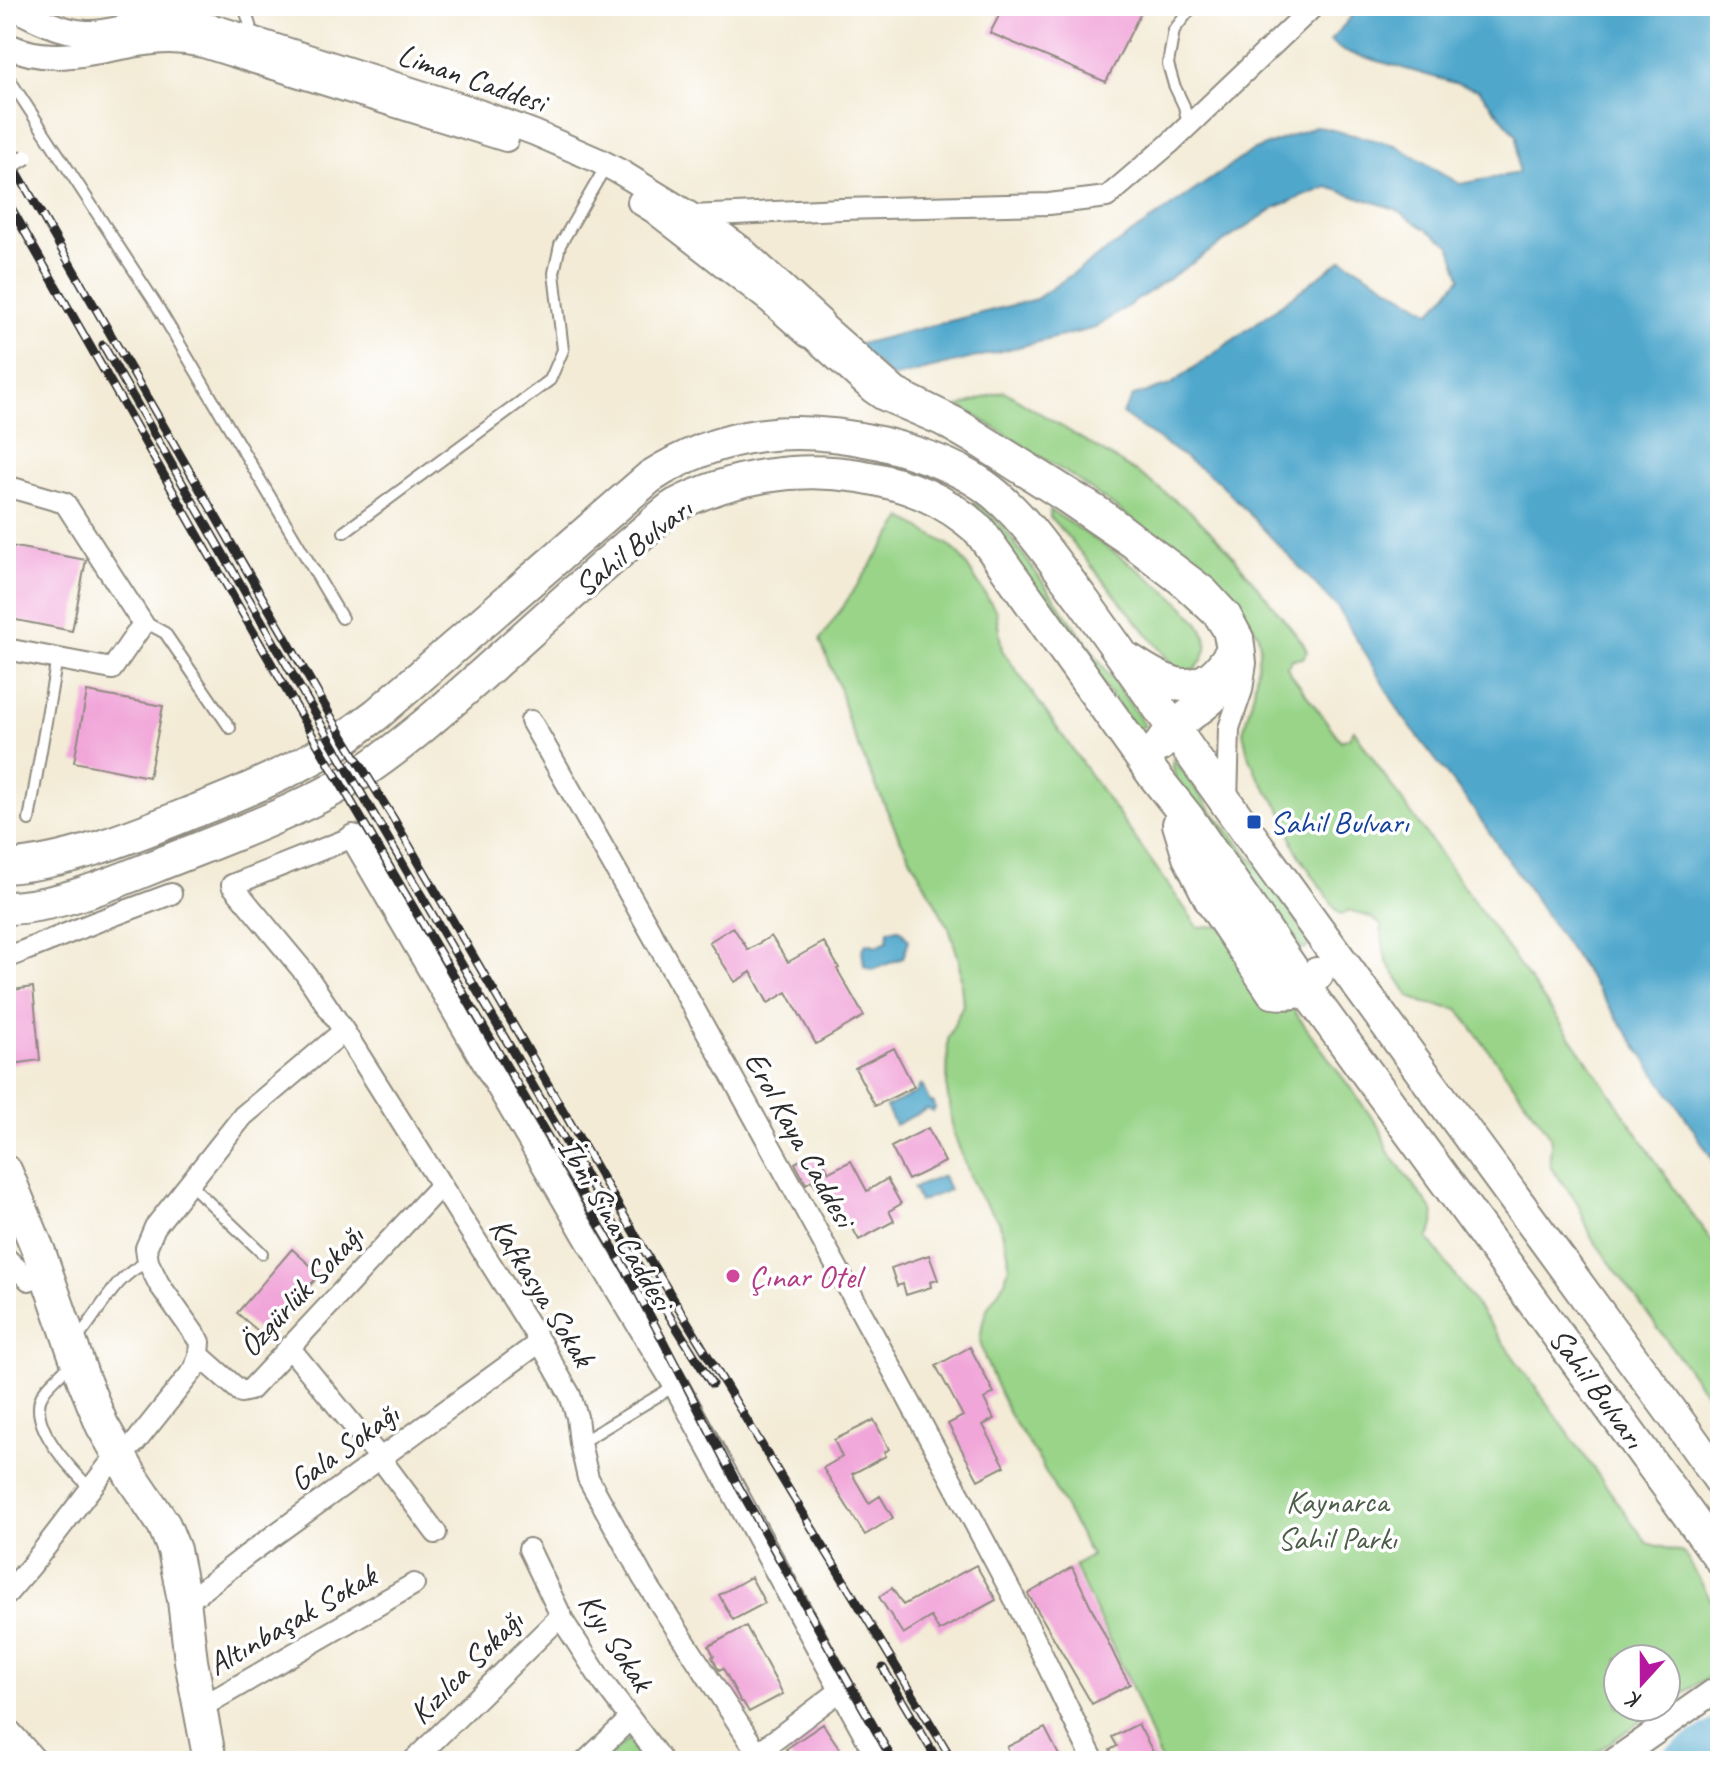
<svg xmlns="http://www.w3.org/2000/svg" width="1726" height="1767" viewBox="0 0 1726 1767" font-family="Caveat,sans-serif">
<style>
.green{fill:#99d489;stroke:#62805a;stroke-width:2}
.water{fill:#4fa7cc;stroke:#3d697c;stroke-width:2}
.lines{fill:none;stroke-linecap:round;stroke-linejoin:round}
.river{stroke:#4fa7cc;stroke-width:34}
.building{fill:#f1a6d9}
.service-casing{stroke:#8f8b80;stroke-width:14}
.minor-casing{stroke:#8f8b80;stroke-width:24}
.tertiary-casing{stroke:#8f8b80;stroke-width:28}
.primary-casing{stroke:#8f8b80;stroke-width:36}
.trunk-casing{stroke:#8f8b80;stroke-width:36}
.service{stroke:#fff;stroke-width:10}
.minor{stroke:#fff;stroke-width:20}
.tertiary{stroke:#fff;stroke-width:24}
.primary{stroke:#fff;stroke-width:32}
.trunk{stroke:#fff;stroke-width:32}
.rail-casing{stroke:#2b2b2b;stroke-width:9}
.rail{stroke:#fff;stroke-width:6;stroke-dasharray:18;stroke-linecap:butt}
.pedestrian-bridge-casing{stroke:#8f8b80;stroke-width:18;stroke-linecap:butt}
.pedestrian-bridge{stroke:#fff;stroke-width:14}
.transit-dot{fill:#1a4fb4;stroke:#fff;stroke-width:3}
.hotel-dot{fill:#d1479c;stroke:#fff;stroke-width:3}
.labels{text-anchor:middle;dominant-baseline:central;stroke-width:7;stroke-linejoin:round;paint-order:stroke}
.street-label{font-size:32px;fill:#2b2b2b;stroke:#fff}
.transit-label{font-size:32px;fill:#164399;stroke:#fff;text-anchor:start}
.hotel-label{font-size:32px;fill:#b23c85;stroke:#fff;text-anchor:start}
.park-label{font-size:32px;fill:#4c5e47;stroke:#fff}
</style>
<rect width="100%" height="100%" fill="#fff"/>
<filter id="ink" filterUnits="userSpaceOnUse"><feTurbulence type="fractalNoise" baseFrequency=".0125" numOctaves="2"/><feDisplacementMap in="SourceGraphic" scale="16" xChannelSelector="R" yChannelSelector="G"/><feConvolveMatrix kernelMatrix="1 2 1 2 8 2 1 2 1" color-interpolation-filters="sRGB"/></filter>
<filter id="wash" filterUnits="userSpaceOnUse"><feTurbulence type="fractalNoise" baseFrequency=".006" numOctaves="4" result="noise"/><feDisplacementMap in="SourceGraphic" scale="32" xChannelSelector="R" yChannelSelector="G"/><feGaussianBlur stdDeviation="1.8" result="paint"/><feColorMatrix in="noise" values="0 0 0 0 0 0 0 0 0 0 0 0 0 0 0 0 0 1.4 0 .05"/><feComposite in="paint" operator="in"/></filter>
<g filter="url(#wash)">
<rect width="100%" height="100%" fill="#f3ebd6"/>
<path class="green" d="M1004,391L1144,477L1192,513L1224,545L1303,643L1307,651L1303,658L1292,659L1287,667L1291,674L1341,741L1349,738L1354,730L1386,778L1606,1087L1686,1206L1720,1252V1413L1592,1238L1577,1202L1551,1168C1546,1152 1557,1147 1546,1129L1459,1010L1425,1003L1410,997L1387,962L1384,951L1381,925L1370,917L1349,910L1342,915L1338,912L1301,858L1293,844L1287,819L1257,775L1247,750L1243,732L1254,692L1260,645L1258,634L1234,598L1201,569L1073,477L960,406Z
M974,502L990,513L1004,528L1145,725L1137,731L972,504Z
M1050,510C1084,532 1191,599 1204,633C1210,647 1204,661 1193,671L1176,669L1066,535L1050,517Z
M903,518L949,545L960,555L996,611L1002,650L1198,927L1219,926L1275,985L1381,1130L1387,1150L1433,1211C1436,1222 1434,1229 1428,1238L1647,1543L1681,1552L1686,1556L1720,1616V1669L1666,1704V1659H1618V1707H1662L1583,1761H1161L1131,1685L1074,1566L1091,1556L1037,1456L1009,1414L985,1359L980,1341L983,1321L988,1307L1005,1281L1009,1266L1008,1252L999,1221L980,1197L972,1181L953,1132L947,1090L948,1038L963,1005L959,960L949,928L899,837L861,752L848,721L839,687L820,640Z
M1173,758L1215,815L1258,866L1312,943L1305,949L1301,948L1277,911L1216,829L1176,780L1173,768Z
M629,1738L648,1761H603L629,1739Z"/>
<path class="water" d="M1361,6H1720V1171L1690,1124L1469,803L1402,716L1338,608L1217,480L1122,414L1133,396L1170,385L1269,314L1342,259L1431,312L1461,277L1450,245L1395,209L1328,187L1276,207L1095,328L892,378L856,345L1036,299L1252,151L1316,126L1395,145L1460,184L1518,173L1517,136L1479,90L1343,51L1330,41Z
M900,929L909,940L903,958L872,970L864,966L862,950L867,943L877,946L887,941L888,930Z
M922,1085L929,1101L934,1103L935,1109L933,1111L927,1109L895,1125L886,1107L918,1092L919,1086Z
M943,1176L949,1190L919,1202L913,1188Z"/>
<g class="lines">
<path class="river" d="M1678,1761L1720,1734"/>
</g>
<g id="blocks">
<path class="building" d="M1004,6H1144L1106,82L990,33Z
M10,546L86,560L72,631L6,618V567Z
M87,692L163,706L149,777L74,762Z
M733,927L748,950L771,936L788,962L824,942L839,968L837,969L864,1016L816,1044L787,992L768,1003L751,972L735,982L709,942Z
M33,987L40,1060L6,1065V991Z
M894,1048L914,1087L875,1106L855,1068Z
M928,1128L945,1162L908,1180L891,1147Z
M817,1151L829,1172L851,1161L867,1191L887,1179L901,1204L889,1211L894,1221L859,1240L835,1196L824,1202L812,1180L806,1184L795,1163Z
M292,1249L320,1274L265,1337L237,1313Z
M929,1255L938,1280L930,1282L931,1287L906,1295L903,1284L897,1286L891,1268Z
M970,1347L994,1393L984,1399L994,1419L983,1425L1005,1466L978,1480L948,1424L963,1416L936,1366Z
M874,1420L889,1449L884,1453L886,1456L852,1474L869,1503L880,1496L893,1518L865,1535L823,1468L842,1457L834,1440Z
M976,1565L996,1600L939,1631L931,1617L903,1634L879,1597L892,1588L903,1605Z
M1072,1567L1121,1669L1130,1684L1092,1704L1028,1594Z
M751,1577L765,1603L733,1620L719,1595Z
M746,1626L783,1694L749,1712L743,1702H741L723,1668L719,1670L717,1667L712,1657L714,1656L709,1646Z
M823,1724L848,1761H793L786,1749Z
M1138,1724L1158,1761H1116L1110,1750L1117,1746L1112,1737Z
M1045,1728L1062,1761H1014L1007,1747Z"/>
</g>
</g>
<g filter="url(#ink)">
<use href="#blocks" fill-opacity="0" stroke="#8f8b80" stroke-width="2"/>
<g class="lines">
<defs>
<path id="service" d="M244,6L254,38
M6,74L156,304L342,618
M1188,125L1184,106L1174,85L1168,64L1174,30L1193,6
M344,532L550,380L563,350L554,273L560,245L606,166
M141,620L165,633L230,728
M29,820L57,658
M190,1184L262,1253
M75,1341C99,1315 113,1276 148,1262
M63,1371C56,1379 46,1386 42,1395C27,1425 72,1470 91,1489
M580,1443L676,1385"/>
<path id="minor" d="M691,216L841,209L1049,204L1107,197L1169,144L1314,6
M821,321L898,389L957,418L1104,510L1207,588L1230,613L1243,637L1246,663L1242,690L1229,728L1227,803
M808,335L871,392L881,399L941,425L972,443L1064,502L1130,547L1177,583L1215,618L1223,631L1229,656
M6,486L65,503L143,624L112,669L6,649
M531,721C695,1007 855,1296 1009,1588C1039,1645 1065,1704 1094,1761
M353,837L232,885L305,973L344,1031L540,1342L570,1395L577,1417L580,1443L588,1478L643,1578L757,1752
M6,958L96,922L171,894
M6,1258L29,1280
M289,1347L380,1458L436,1533
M199,1355L241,1392L250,1390L441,1185
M529,1549L565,1624L602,1681L662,1761
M6,1595L31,1566L108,1466L135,1443L195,1368L199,1355L200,1342L159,1284L148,1262L146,1248L155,1227L243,1116L344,1031
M184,1604L247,1555L540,1342
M200,1708L414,1584
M6,1726L37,1761
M413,1761L561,1616
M586,1761L630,1719
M747,1761L841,1690"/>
<path id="tertiary" d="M11,6C34,18 61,32 87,33C106,34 124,27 143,23C166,18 194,22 217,28L468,108L535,133L597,160L622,173L726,237L742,249L821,321
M6,45C57,69 102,47 153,42C170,40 186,41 203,45L506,139
M640,202L653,210L770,301L808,335
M353,837L594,1250L676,1385L881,1761
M1614,1761L1720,1687"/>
<path id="primary" d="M6,1172L39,1252L84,1381L102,1425L133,1479L164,1525L174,1550L184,1600L191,1661L210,1761"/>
<path id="trunk" d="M1131,661C1165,684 1199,702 1227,659
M337,744L377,714L650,477C723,430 796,424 880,443C915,452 953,464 983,485C1021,511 1054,562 1082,599C1129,664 1174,730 1221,795C1341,964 1466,1131 1588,1299C1632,1359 1677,1418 1720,1480
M1160,745C1164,740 1168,734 1172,730C1198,703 1227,702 1229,656
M361,773C402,746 439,713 475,681C513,647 550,613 588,580C608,562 628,545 648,528C657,520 666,511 676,505C733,476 797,466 859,476C907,484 943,498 979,530L1153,774L1188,818L1305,988L1720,1558
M1179,824L1189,857L1211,900L1273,992C1297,995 1302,992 1317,974
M6,867C71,862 133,836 193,812C237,795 279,777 320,754
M6,908C60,907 120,880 170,860C228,837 288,815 343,784"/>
</defs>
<use href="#service" class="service-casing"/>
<use href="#minor" class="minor-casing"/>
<use href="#tertiary" class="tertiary-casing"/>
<use href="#primary" class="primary-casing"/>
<use href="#trunk" class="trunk-casing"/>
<use href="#service" class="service"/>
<use href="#minor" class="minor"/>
<use href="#tertiary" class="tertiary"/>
<use href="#primary" class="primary"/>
<use href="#trunk" class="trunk"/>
<defs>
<path id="rail" d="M6,153L333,720L393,818L654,1267L953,1761
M6,199L311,733L630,1277L735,1480L893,1761
M103,345L322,726L642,1272L712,1384
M883,1668L938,1761"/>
</defs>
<use href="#rail" class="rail-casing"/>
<use href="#rail" class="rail"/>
<defs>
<path id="pedestrian-bridge" d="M6,169L26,157"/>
</defs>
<use href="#pedestrian-bridge" class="pedestrian-bridge-casing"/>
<use href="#pedestrian-bridge" class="pedestrian-bridge"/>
</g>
</g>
<rect class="transit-dot" x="1246" y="814" width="16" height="16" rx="4"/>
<circle class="hotel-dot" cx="733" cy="1276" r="8"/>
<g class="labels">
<g class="street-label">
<text transform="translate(472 78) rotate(19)">Liman Caddesi</text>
<text transform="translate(633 547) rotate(-38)">Sahil Bulvarı</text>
<text transform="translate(800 1139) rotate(61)">Erol Kaya Caddesi</text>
<text transform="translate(616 1224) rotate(59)">İbni Sina Caddesi</text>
<text transform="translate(301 1291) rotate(-47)">Özgürlük Sokağı</text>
<text transform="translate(542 1292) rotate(58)">Kafkasya Sokak</text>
<text transform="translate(1597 1388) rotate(54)">Sahil Bulvarı</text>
<text transform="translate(344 1447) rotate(-36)">Gala Sokağı</text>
<text transform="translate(292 1620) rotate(-30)">Altınbaşak Sokak</text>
<text transform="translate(616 1642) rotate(57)">Kıyı Sokak</text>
<text transform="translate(466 1667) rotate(-45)">Kızılca Sokağı</text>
</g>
<g class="transit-label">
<text x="1270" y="822">Sahil Bulvarı</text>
</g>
<g class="hotel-label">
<text x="749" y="1276">Çınar Otel</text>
</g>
<g class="park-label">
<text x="1337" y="1501">Kaynarca<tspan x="1337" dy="37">Sahil Parkı</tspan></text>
</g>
</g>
<rect width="1726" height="1767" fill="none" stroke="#fff" stroke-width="32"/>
<g transform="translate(1642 1683) rotate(201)"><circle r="38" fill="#ffffff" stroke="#aaaaaa" stroke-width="2"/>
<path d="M0-6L14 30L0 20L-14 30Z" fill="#b5179e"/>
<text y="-12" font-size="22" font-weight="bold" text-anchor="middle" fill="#2b2b2b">K</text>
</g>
</svg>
